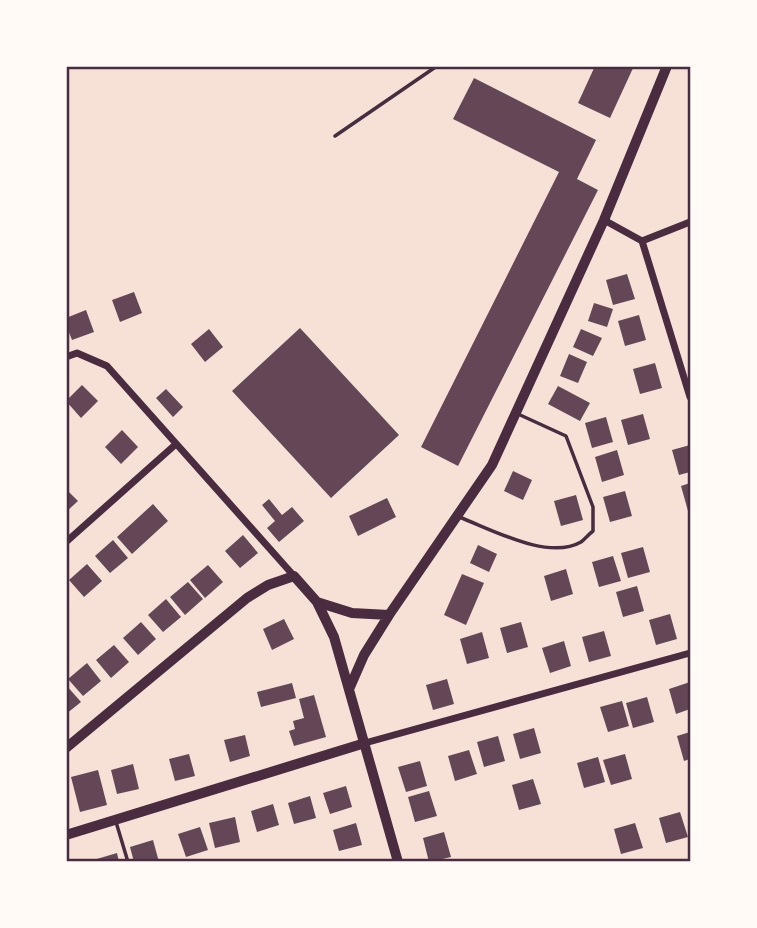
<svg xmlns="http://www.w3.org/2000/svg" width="757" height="928" viewBox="0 0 757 928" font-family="Roboto,sans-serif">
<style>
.building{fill:#644757}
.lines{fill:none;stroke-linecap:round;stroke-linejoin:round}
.service{stroke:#4a2c40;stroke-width:3.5}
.minor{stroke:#4a2c40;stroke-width:7}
.secondary{stroke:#4a2c40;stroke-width:10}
.neatline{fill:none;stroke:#4a2c40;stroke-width:2.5}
</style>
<rect width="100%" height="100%" fill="#f7e1d7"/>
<path class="building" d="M595,66H634L610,118L578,103Z
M474,78L596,140L577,179L598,190L458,466L421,447L559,172L453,119Z
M627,274L635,299L613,305L606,280Z
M134,292L142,313L120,322L112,300Z
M594,303L613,309L607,327L588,321Z
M86,310L94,332L72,340L66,325V318Z
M639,315L646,340L625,346L618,321Z
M300,328L399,435L331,498L232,391Z
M209,329L223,347L205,362L191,344Z
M581,329L602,338L593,356L573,347Z
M569,354L587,362L578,383L560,376Z
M655,363L662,388L640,394L633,369Z
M82,385L98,401L81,418L66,401Z
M558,386L590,403L580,421L548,404Z
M166,389L183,407L173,417L156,398Z
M643,414L650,439L628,445L621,420Z
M606,417L613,442L592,448L585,423Z
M122,430L138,447L121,464L105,447Z
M690,445V472L679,475L672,450Z
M617,450L624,475L602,482L595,457Z
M513,471L532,480L523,500L504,491Z
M690,483V510L688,511L681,486Z
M66,489L78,501L66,512Z
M625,491L632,516L610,522L603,497Z
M576,495L583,520L561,526L554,501Z
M387,498L396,517L358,536L349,516Z
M269,499L282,515L292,507L304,521L279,542L267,528L275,521L262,505Z
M153,504L168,521L132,554L117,537Z
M243,535L258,553L240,568L225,551Z
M113,540L128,558L110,573L95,556Z
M478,545L497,554L489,572L470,563Z
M643,547L650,572L628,578L621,553Z
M613,556L621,581L599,587L592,562Z
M87,564L102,581L84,597L69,580Z
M208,565L223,582L205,598L190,580Z
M566,569L573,594L551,601L544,576Z
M462,574L484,583L466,625L444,615Z
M188,582L203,599L185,615L170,597Z
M637,586L644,611L623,617L616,592Z
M166,599L181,617L163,632L148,615Z
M670,614L677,639L656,645L649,620Z
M284,619L294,639L272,650L263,629Z
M141,622L156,639L138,655L123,638Z
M521,622L528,647L507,653L500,628Z
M604,631L611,656L589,662L582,637Z
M482,632L489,658L467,664L460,639Z
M564,641L571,666L550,673L542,648Z
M114,645L129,662L111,678L96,660Z
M87,663L101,681L83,696L68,679Z
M447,679L454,704L433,710L426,685Z
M690,682V709L676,714L669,689Z
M292,683L296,698L261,707L257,692Z
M66,685L81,702L66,714Z
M314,695L326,737L294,746L289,731L295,729L293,721L304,718L299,699Z
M647,697L654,722L633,728L626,703Z
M622,701L629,726L608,732L600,707Z
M534,728L541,753L520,759L513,734Z
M690,732V759L684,761L677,736Z
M245,735L250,756L230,762L224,740Z
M498,736L505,761L484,767L477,742Z
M469,750L477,774L455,781L448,756Z
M189,754L195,776L175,781L169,759Z
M625,754L632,779L611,785L603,760Z
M598,757L605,782L584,788L577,763Z
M420,761L427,786L406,792L398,767Z
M133,764L139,789L117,794L111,770Z
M98,770L107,805L80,812L71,777Z
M533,779L541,804L519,810L512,785Z
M346,786L352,807L330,814L323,793Z
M429,791L437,816L415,822L408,797Z
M310,796L316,818L294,824L288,803Z
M273,804L279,825L257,832L251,811Z
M680,812L688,837L666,843L659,818Z
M235,817L240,842L215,848L209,823Z
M356,823L362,845L339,851L333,830Z
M635,823L643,848L621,854L614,829Z
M200,827L208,850L186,857L178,834Z
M444,832L451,857L429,862L423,838Z
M153,840L159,862H134L130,847Z
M117,853L119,862H91L90,861Z"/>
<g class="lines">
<path class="service" d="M335,136L437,66
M459,517C491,529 548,561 581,542C585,539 589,534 593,531V507L566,436L518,414
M116,822L128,862"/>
<path class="minor" d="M604,220L642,241L690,397
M642,241L690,222
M66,357L77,353L107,366L294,576
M66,542L176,444
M365,743L690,653"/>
<path class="secondary" d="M317,602L352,613L389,615
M350,687L364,655L389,615L492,465L604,220L667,66
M66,748L247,598L268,585L294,576L317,602L334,637L398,862
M66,835L365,743"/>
</g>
<rect width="757" height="928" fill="none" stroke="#fffaf5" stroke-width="136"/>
<rect x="68" y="68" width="621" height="792" class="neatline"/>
</svg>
